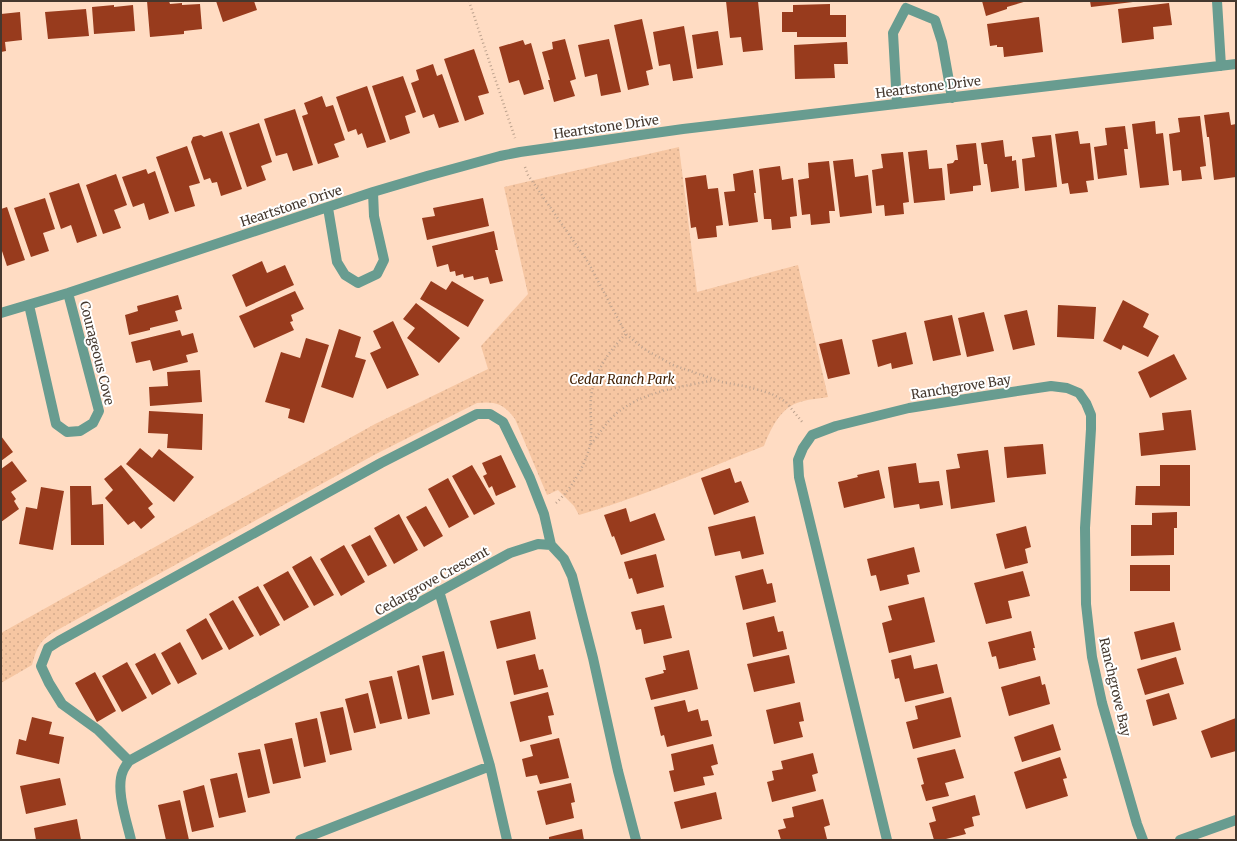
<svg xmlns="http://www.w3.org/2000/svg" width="1237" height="841" viewBox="0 0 1237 841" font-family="Merriweather,serif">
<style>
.park{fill:url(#park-dots)}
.building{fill:#983b1d}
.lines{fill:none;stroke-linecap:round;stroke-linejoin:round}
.path{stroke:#bda28e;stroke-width:2.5;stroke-dasharray:1 3;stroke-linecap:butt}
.minor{stroke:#689c90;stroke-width:10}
.labels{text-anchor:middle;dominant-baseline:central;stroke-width:4;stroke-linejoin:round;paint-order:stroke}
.street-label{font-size:13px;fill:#45382e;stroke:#fff}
.park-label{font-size:13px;font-style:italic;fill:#432204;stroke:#fff}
</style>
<defs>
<pattern id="park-dots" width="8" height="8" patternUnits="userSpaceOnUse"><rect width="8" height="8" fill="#f6c6a2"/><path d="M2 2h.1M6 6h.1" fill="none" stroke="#d4ab8c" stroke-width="1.8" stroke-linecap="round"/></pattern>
</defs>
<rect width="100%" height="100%" fill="#ffdcc3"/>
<path class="park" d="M679,147L697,292L798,265L828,397C818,399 807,399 797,403C780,409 770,430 764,446C703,470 642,497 579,515L574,506L558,490L547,495L515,419C504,404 496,401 477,403L374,455L52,633C38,643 37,648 32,665L1,683V633L375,424L488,369L481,346L528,294L504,187Z"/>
<path class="building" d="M147,1H169L170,4L182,3V5L200,4L202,29L184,31V34L150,37Z
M216,1H254L257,10L223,22Z
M726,1H758L763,50L743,52L741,37L730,38Z
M982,1H1027L1007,7V9L986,16Z
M1090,1H1133V2L1091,7Z
M1169,3L1172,25L1153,27L1154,39L1122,43L1118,9Z
M830,4V15H846V37H797V32H782V12H793V5Z
M114,5V7L133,5L135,31L94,34L92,7Z
M86,9L89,36L48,39L45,12Z
M20,12L22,40L5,42L6,51L1,52V14Z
M1039,17L1043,52L1004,57L1003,47H997V45L990,46L987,24Z
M642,19L653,69L646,71L649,85L628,90L614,25Z
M684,26L693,78L673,81L670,64L659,66L653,32Z
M718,31L723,65L697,69L692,35Z
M565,39L576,79L570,81L575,96L554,102L548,80H550L542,52L553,49L552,42Z
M609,39L621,92L601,96L597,74L585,77L578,45Z
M523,40L525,45L531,43L544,89L524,95L519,80L509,83L499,47Z
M847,42L848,64H834L835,78L795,79L794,45Z
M474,49L489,93L478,96L484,114L465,121L444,59Z
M433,64L437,76L442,74L459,122L439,128L434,114L423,118L411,83L419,80L416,70Z
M403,76L416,112L405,116L410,133L390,140L372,86Z
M367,86L386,142L367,148L362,133L358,135L356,129L348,132L336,97Z
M322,96L326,107L333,105L345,140L334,144L339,157L318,164L302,116L308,114L304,103Z
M295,109L313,165L293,171L287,153L276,156L264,119Z
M1229,112L1231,125L1236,124V177L1214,180L1209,137H1207L1204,115Z
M1200,116L1206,166L1200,167L1202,179L1182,181L1181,170L1173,171L1169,134L1180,132L1178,118Z
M1155,121L1156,134L1163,133L1169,185L1140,188L1132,124Z
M259,123L272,162L261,166L266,180L247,187L229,133Z
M1125,126L1128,149H1124L1127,175L1098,179L1094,147L1107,145L1105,128Z
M222,131L242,189L221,196L217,182L212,183L210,178L204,180L191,142L193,137L201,135L204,137Z
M1078,131L1080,144L1090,143L1094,180L1086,181L1088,192L1070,194L1068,183L1062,184L1055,134Z
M1051,135L1057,187L1025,191L1022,159L1035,157L1032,137Z
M1003,140L1005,157L1012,156V161L1016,160L1019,188L991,192L987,164H984L981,143Z
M976,143L981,185L973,186V191L950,194L947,164L953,163L955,160H958L956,145Z
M187,146L200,183L189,186L195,206L175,212L156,157Z
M927,150L929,169L942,168L945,200L914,203L908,152Z
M903,152L909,202L903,203L904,214L885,216L884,205L876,206L872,170L883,168L881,154Z
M853,159L855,177L868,175L872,213L840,217L833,161Z
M829,161L835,211H829L830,223L811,225L810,214L802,215L798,180L809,178L808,163Z
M780,166L782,180L793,178L797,216L790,217L791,228L772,230L771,219H764L759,169Z
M146,169L148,174L155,171L169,213L149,220L144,203L133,207L122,177Z
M753,170L756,193H754L758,222L729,226L724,192L735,191L733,174Z
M116,174L127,205L114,210L121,228L103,234L86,185Z
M706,175L708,189L718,188L723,225L716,226L717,237L698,239L696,227L691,228L685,178Z
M79,183L97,236L77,243L71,225L61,229L49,193Z
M45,198L55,229L43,233L49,251L31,257L14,208Z
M483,198L489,226L427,240L422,218L435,216L433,208Z
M7,207L25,260L7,266L1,248V209Z
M494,231L498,250H495L503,281L490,284L488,277L474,280L473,276L464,278L463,274L456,276L455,271L450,272L448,264L437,267L432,246Z
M262,261L267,273L285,265L294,285L246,307L232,275Z
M431,281L446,290L452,281L484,300L468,327L420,299Z
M295,291L304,309L291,315L293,321L290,322L294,330L254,348L239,316Z
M178,295L182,309L175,311L178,321L150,328V330L129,335L125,315L138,311L137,306Z
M1123,300L1149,314L1143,327L1159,336L1148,357L1123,345L1121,350L1103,341Z
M416,303L460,338L439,363L407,338L415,328L403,319Z
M1058,305L1096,307L1094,339L1057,337Z
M1027,310L1035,345L1013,350L1004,315Z
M984,312L994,351L967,357L958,318Z
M952,315L961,355L933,361L924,321Z
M393,321L419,375L387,389L370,353L381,348L373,331Z
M339,329L361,337L355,357L366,360L353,398L321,387Z
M180,330L182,336L193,333L198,352L186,355L188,362L153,371L150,360L136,363L131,342Z
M906,332L913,364L892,369L891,363L878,367L872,340Z
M306,338L329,345L304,423L288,418L290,409L265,402L281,352L300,358Z
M842,339L850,374L828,379L819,344Z
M1174,354L1187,379L1150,398L1138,372Z
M200,370L202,402L150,406L149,387L168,386L167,372Z
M1191,410L1196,450L1141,456L1139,433L1164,430L1162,413Z
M149,411L203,414L202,450L167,448L168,434L148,433Z
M1,436L13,452L1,461Z
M1043,444L1046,474L1007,478L1004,447Z
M140,448L152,458L159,449L194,477L174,502L126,464Z
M988,450L995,502L951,509L946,470L960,468L957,454Z
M501,455L516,487L496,496L492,486L489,488L483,476L487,474L482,463Z
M12,461L27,481L11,492L16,499L14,501L19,509L1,522V469Z
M916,463L919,483L939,481L943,505L920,509L919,504L894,508L888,467Z
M121,465L153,504L148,508L155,517L141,529L134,521L128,525L105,498L113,490L104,479Z
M472,465L495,504L474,515L452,476Z
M1160,465H1190V506L1135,505L1136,486H1160Z
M730,468L735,483L741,481L749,502L714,515L701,478Z
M879,470L885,498L844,508L838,482L858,477L857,475Z
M448,478L469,517L449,528L428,489Z
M70,486H91L92,505L103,504L104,545H71Z
M41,487L64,491L53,550L19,544L26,507L37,509Z
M426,506L443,536L424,547L406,517Z
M626,508L630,522L655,513L665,540L621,555L614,536L612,537L604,515Z
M1177,512V528H1174V555L1131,556V525H1152V513Z
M399,514L418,550L394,564L374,528Z
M755,516L764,554L742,559L740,551L715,556L708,527Z
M1026,526L1031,547L1025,549L1028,563L1005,569L996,534Z
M370,535L387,566L368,576L351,545Z
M344,545L365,582L341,596L320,559Z
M914,547L920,572L907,575L909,584L880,591L876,575L871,576L867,559Z
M656,554L664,587L637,594L632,578L629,579L624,562Z
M311,556L334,595L314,606L292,567Z
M1130,565H1170V591H1130Z
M763,569L767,584L772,583L776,602L743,610L735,576Z
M288,571L309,607L284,621L263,585Z
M1023,571L1030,596L1008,601L1012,618L986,624L974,583Z
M258,586L280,625L260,636L238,597Z
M924,597L935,642L889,653L882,623L892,620L888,606Z
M233,600L254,636L229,650L209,614Z
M664,605L672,638L644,644L641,629L636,630L631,612Z
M530,611L536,639L497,649L490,621Z
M774,616L778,632L783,631L787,649L753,657L746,623Z
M206,618L223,649L202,660L186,630Z
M1174,622L1181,650L1141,660L1134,632Z
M1031,631L1035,648H1033L1036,660L999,669L996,656L992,657L988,642Z
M180,642L197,674L178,684L161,653Z
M689,650L698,689L651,700L645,678L664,673L663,670H666L663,656Z
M444,651L454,695L432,700L422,656Z
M155,653L171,684L152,695L135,664Z
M535,654L539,670L543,669L548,687L514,695L506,661Z
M789,655L795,683L754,692L747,664Z
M911,655L914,669L937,664L944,693L905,702L899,678L895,679L891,660Z
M1176,657L1184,684L1145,695L1137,669Z
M127,662L147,698L122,712L102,676Z
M419,665L430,714L408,719L397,671Z
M95,672L116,711L97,722L75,683Z
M392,676L402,719L380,724L369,681Z
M1040,676L1042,685L1045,684L1050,704L1009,716L1001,687Z
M548,692L554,715L548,716L552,734L520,742L510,702Z
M368,693L376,728L354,733L345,699Z
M1169,693L1177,719L1153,726L1146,700Z
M951,697L961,737L913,749L906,722L918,719L915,706Z
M685,700L688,712L698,709L701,721L708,720L712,736L667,747L664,735L661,736L654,707Z
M800,702L804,721L799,722L803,737L774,744L766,710Z
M343,707L352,750L330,755L320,712Z
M32,717L52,722L49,734L64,737L59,764L16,754L19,739L26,741Z
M317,718L326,762L304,767L295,723Z
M1236,718V751L1211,758L1201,731Z
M1053,724L1061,750L1022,762L1014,737Z
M292,738L301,778L273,784L264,744Z
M559,738L569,778L540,784L537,775L526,777L522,759L533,756L530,745Z
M713,744L718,764L711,766L714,775L703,777L705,785L674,792L669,771L674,770L671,754Z
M260,749L270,793L248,798L238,753Z
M955,749L964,778L945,783L949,796L926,801L921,785L924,784L917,758Z
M813,753L818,773L812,775L816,791L772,802L767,782L774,780L772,771L783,769L781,761Z
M1060,757L1067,778L1063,779L1068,796L1026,809L1014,772Z
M237,773L246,812L219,818L210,779Z
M60,778L66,805L26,814L20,786Z
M571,783L575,802L571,803L574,818L546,825L537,791Z
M204,785L214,827L192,832L183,791Z
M716,792L722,819L681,829L674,802Z
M975,795L980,815L972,817L974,826L964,829L966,834L942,840H934L929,823L936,821L932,807Z
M823,799L830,825L824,827L827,839L821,840H781L778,830L786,828L783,819L794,817L792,807Z
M180,800L189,840H166L158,805Z
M77,819L81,840H36L34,828Z
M582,829L584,840H549V837Z"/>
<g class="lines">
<path class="path" d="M469,1L515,138
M525,167L528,175L588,262L626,334L644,349L673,365L722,382L749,387L772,394L786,402L803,423
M591,444C600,433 609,418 621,410C648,390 683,387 714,380
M556,503C572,489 590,458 591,437C592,422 589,406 592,391C597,368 610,350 626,334"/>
<path class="minor" d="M1217,1L1221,66
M897,104L893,33L906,8L935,20L942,42L952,98
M328,208L337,262L345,275L358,283L377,274L384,260L374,216L373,192
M29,305L56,424L67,432L80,431L93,423L99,411L68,293
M1,313L68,293L373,192L427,176L500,156L520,152L683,129L1236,64
M439,591L490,766L507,840
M129,761L98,730L62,704L49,683L41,666L48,648L59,641L381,463L477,414H490L503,422L530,478L544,514L551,545
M131,840C127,822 115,789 123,771C124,768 127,764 129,761L510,553L538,544L551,545L564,559L572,576L593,658L618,771L636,840
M300,840L490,766
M887,840L799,477L798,460L803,448L812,435L836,426L909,408L985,396L1051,386L1067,388L1079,393L1086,403L1091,415V429L1085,528L1086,604L1092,657L1102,703L1137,824L1143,840
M1180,840L1236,820"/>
</g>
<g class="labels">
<g class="street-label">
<text transform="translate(928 87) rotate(-7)">Heartstone Drive</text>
<text transform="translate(606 127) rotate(-8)">Heartstone Drive</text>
<text transform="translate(291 206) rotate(-18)">Heartstone Drive</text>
<text transform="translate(97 353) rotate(76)">Courageous Cove</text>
<text transform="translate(961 387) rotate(-9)">Ranchgrove Bay</text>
<text transform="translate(432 581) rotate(-29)">Cedargrove Crescent</text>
<text transform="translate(1115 687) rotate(77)">Ranchgrove Bay</text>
</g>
<g class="park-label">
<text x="622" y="379">Cedar Ranch Park</text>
</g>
</g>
<rect width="1237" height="841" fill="none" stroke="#45382e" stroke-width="4"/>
</svg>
